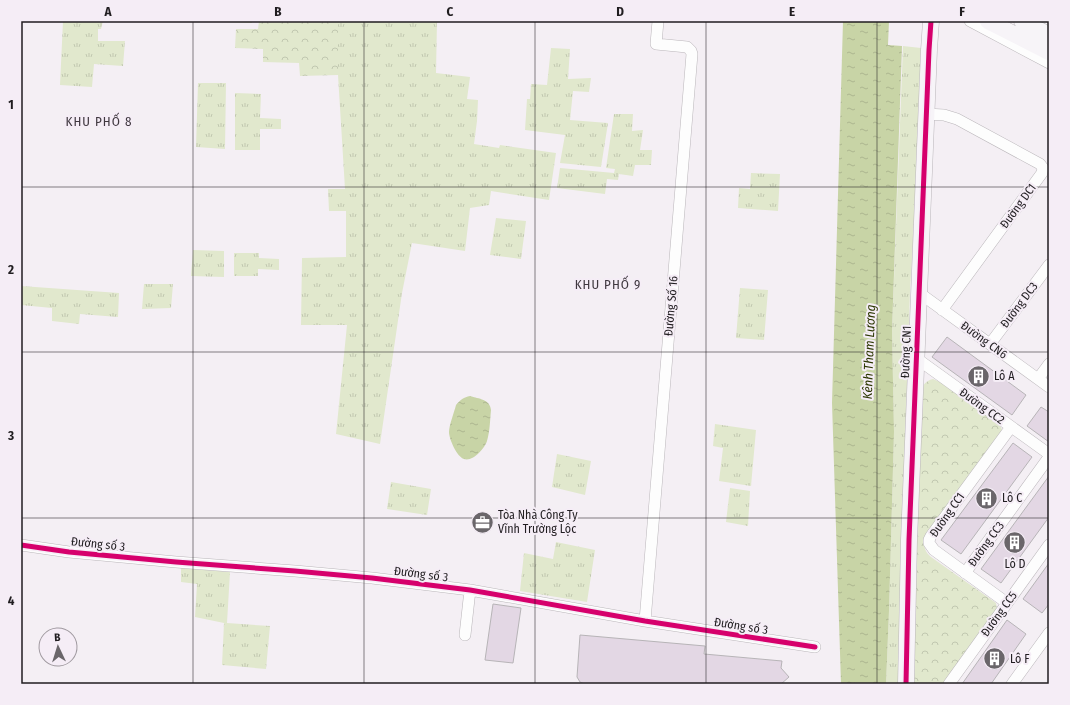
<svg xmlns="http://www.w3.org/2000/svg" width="1070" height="705" viewBox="0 0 1070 705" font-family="'Fira Sans Condensed',sans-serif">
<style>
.grass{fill:url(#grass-tufts)}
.forest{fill:url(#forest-crowns)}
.water{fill:url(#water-ripples)}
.building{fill:#e3d7e4;stroke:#b7b4b7}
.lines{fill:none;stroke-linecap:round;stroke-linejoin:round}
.street-casing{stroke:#bab6ba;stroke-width:12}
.secondary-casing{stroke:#bab6ba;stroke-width:17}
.street{stroke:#fdfdfd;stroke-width:11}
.secondary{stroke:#f7f4f8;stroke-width:16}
.cycleway-casing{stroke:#f5edf6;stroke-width:8}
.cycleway{stroke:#d6006c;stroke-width:5}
.grid{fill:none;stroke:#201d20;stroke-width:1;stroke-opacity:0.55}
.labels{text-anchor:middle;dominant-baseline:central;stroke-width:4;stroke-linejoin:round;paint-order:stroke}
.street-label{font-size:12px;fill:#201d20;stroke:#f5edf6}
.poi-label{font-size:12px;fill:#201d20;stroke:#f5edf6;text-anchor:start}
.neighbourhood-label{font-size:13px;letter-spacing:1px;fill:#3f383f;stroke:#f5edf6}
.water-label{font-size:13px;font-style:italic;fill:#2d3803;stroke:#f5edf6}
.neatline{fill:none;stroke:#201d20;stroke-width:1.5}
.grid-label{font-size:13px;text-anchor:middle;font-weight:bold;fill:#201d20}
</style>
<defs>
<pattern id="grass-tufts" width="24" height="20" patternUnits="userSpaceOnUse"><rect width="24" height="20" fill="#e1e8cd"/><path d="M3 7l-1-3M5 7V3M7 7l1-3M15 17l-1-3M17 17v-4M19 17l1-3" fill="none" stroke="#c1c7b0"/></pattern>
<pattern id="forest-crowns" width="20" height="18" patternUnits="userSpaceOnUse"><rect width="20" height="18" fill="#e1e8cd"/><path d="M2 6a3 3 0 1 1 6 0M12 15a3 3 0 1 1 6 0" fill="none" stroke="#c1c7b0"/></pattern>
<pattern id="water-ripples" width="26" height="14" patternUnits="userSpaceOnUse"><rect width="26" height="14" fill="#c8d4a6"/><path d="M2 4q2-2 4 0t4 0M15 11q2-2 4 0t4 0" fill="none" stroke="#acb68f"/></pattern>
</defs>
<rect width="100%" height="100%" fill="#f4eff4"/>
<path class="grass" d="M63,21H103L101,29H98V41H125L123,66L94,64L92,87L60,85Z
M204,21H252V23Z
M338,21H437L436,73L470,77L467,99L478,100L477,121L474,144L499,148L500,145L556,153L549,200L491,191L489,205L470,208L465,251L412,243L402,293L380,444L336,434L347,325H301L302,258L346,257V211H329L328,189H345L338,75Z
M903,46L921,48L913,243L910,291L899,632L898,684H886L889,611L894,432L892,331Z
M551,48L570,49L568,79L591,78L589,92L573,91L570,120L608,123L601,167L560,163L565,135L525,130L527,99H530L531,84L547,85Z
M198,83H226L225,149L196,147Z
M235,93L261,94L260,118L281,119V129H260V150H235Z
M614,114H633L632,131L643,130L640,150H652L651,165H635L633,176L619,174L618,180L607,179L605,194L557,188L560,168L614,173L615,169L606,168Z
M751,173L780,174L778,211L738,208L739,188L750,189Z
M496,218L526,221L521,259L490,255Z
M193,250L224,251V277L191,276Z
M234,253H259V258L279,259V270L258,269V276H234Z
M144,284H173L171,308L142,309Z
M21,286L119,293L118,317L80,314L79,324L52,321V308L21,305Z
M740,288L768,290L764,340L736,338Z
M715,424L756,430L751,486L719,481L723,448L713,446Z
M557,454L591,461L585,495L552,487Z
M391,482L431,489L427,515L387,509Z
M730,488L750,491L748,526L726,522Z
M556,542L595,550L587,602L520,591L524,553L553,559Z
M181,568L230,572L227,623L270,626L266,669L222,665L224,623L195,617L197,584L181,582Z"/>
<path class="forest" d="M259,21H338V75L300,76L299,63L263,62V49L235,48L236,29H258Z
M933,379L940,382L1000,425L1002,430L924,540C924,547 925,552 931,557L996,603L997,609L944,684H914L920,392C923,385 925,381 933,379Z"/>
<path class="water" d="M843,21H889L888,45L902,46L892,331L894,432L889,611L886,684H841L832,403Z
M470,396C479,399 490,399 491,410C490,420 490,431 487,441C485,448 473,462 464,459C457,457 449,439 449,432C449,425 454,413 456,405C460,400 464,397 470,396Z"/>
<path class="building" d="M947,337L1026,395L1012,415L932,357Z
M1041,407L1049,412V442L1027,426Z
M1013,443L1032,457L961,554L941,540Z
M1049,476V517L1001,583L981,569Z
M1049,563V604L1042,613L1023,599Z
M493,604L521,608L513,663L485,660Z
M1007,620L1026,634L991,684H962Z
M580,635L705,646L704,654L782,661L781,668L789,677L781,684H584L580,682L577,677Z"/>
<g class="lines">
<defs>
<path id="street" d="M970,21L1049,63
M926,114L944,115L957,119L1040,164L1043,168L1042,173L942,310
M918,292L1049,387
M990,344L1049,265
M916,358L1049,454
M1038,379L1049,364
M21,545L69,552L176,562L295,571L372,578L470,590L645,621L815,647
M965,573L1049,457
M1007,603L934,550L929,543V540L931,536L1011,427
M645,621L692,54L691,51L687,47L656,44L658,21
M465,635L470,590
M949,684L1049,545
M1012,684L1049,633"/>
<path id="secondary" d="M988,21L1049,52
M1022,21L1049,35
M906,684L909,540L929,50L931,21"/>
</defs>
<use href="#street" class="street-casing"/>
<use href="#secondary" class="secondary-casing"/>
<use href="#street" class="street"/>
<use href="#secondary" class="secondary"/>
<defs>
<path id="cycleway" d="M21,545L69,552L176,562L295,571L372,578L470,590L645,621L815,647
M906,684L909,540L929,50L931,21"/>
</defs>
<use href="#cycleway" class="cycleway-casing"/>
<use href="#cycleway" class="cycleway"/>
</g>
<path class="grid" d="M193,21V684M364,21V684M535,21V684M706,21V684M877,21V684M21,187H1049M21,352H1049M21,518H1049"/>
<defs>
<symbol id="building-disc" viewBox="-11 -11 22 22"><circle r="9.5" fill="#6a666a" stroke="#f5edf6"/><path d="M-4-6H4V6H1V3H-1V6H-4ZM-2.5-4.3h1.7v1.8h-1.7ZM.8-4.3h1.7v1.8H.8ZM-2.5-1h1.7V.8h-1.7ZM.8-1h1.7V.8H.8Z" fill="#fff"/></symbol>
<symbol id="office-disc" viewBox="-11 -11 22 22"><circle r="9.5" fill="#6a666a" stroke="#f5edf6"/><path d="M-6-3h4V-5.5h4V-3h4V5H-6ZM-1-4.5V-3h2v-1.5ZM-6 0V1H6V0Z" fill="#fff"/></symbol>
</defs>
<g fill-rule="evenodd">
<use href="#building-disc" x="966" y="364" width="25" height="25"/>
<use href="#building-disc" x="974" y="486" width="25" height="25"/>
<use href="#office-disc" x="470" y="510" width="25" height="25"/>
<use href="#building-disc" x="1002" y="530" width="25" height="25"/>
<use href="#building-disc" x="982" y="646" width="25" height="25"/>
</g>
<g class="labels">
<g class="street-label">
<text transform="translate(1018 206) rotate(-54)">Đường DC1</text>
<text transform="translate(1019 305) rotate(-53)">Đường DC3</text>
<text transform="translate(671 306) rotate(-85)">Đường Số 16</text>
<text transform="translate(984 340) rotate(36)">Đường CN6</text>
<text transform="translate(906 352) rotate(-88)">Đường CN1</text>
<text transform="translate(982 406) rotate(36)">Đường CC2</text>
<text transform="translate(947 515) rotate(-55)">Đường CC1</text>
<text transform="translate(98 544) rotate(6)">Đường số 3</text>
<text transform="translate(986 544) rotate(-54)">Đường CC3</text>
<text transform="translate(421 574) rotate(7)">Đường số 3</text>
<text transform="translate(999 614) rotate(-54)">Đường CC5</text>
<text transform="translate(741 626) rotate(9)">Đường số 3</text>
</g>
<g class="poi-label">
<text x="994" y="376">Lô A</text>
<text x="1002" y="498">Lô C</text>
<text x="498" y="515">Tòa Nhà Công Ty<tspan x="498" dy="14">Vĩnh Trường Lộc</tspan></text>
<text x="1015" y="564" text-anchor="middle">Lô D</text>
<text x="1010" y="659">Lô F</text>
</g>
<g class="neighbourhood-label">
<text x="99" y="121">KHU PHỐ 8</text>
<text x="608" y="284">KHU PHỐ 9</text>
</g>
<g class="water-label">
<text transform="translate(869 352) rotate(-88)">Kênh Tham Lương</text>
</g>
</g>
<rect width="1070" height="705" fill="none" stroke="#f5edf6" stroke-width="44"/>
<g transform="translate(58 647) rotate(356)"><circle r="19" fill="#f5edf6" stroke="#a09aa0"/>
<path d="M0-3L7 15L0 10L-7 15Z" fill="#6a666a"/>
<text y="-6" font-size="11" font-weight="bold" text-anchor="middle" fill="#201d20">B</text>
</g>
<rect x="22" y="22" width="1026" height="661" class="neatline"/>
<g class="grid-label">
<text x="108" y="16">A</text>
<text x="278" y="16">B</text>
<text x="450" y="16">C</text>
<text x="620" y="16">D</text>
<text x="792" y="16">E</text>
<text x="962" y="16">F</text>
<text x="11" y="109">1</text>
<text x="11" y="274">2</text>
<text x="11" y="440">3</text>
<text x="11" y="605">4</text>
</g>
</svg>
